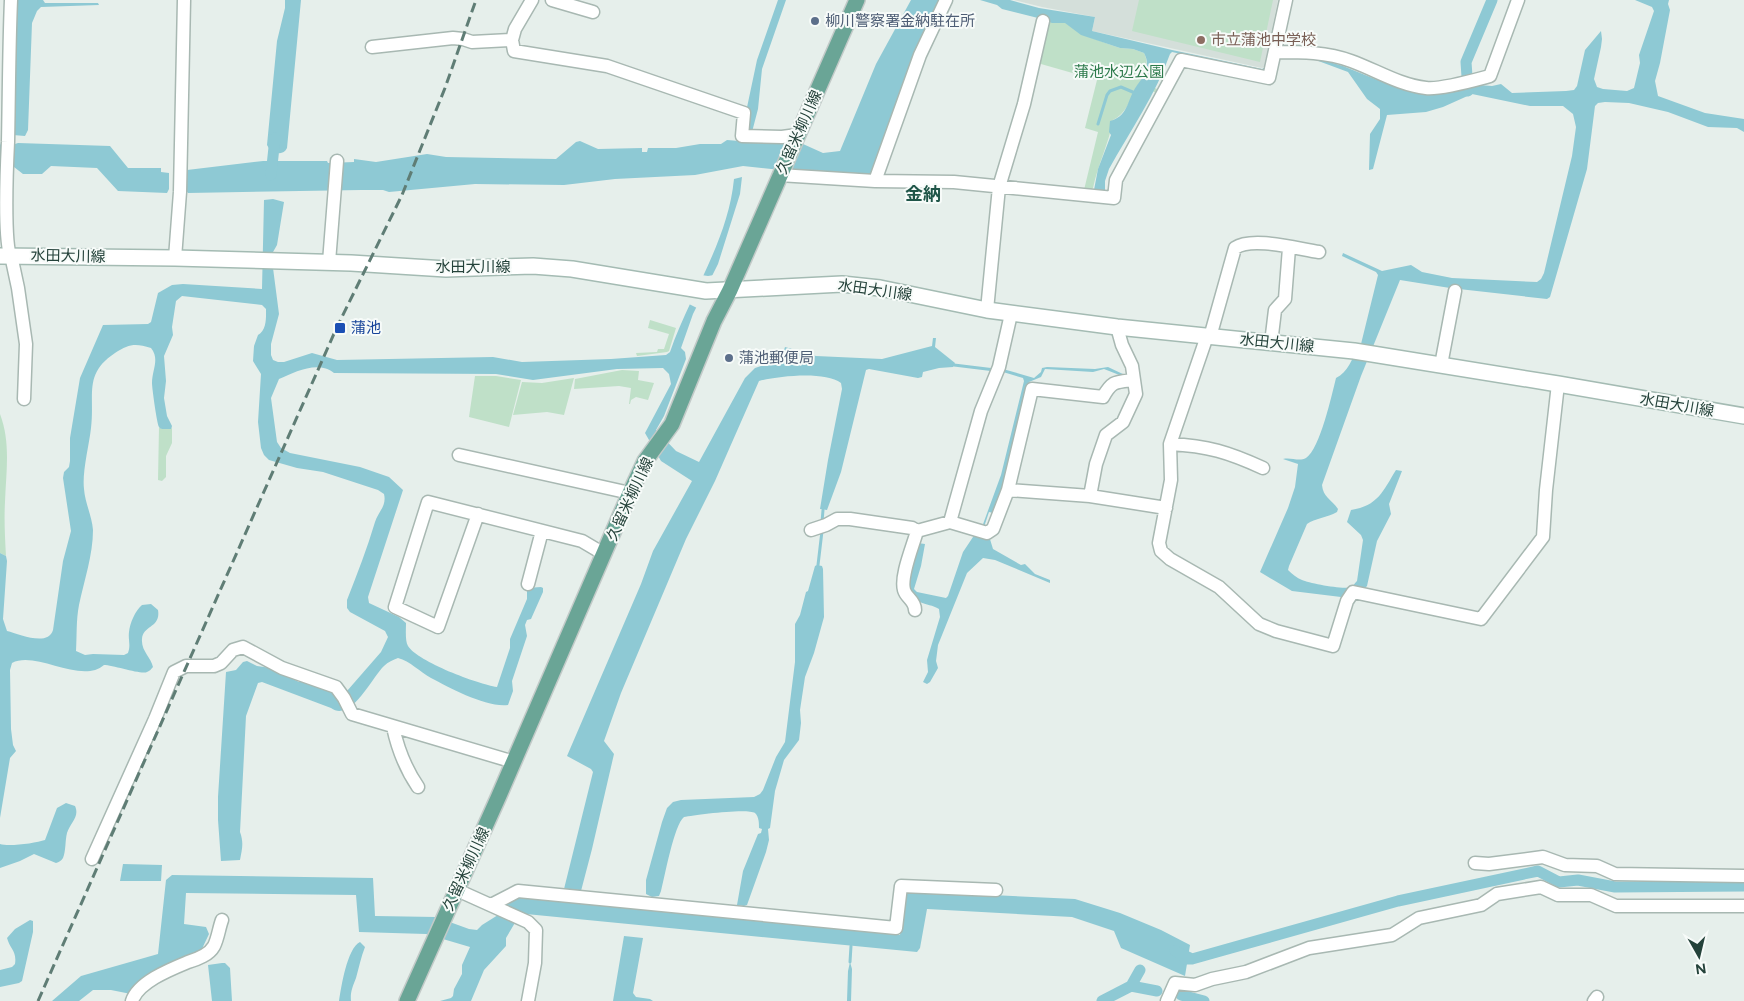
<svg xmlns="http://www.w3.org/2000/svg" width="1744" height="1001" viewBox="0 0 1744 1001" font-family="Figtree,'Noto Sans JP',sans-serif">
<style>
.built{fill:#d4dfda}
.green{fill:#bfe0c8}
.water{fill:#8ec9d4}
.pier{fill:#e6efeb}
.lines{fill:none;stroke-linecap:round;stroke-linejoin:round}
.stream{stroke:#8ec9d4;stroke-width:3}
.canal{stroke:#8ec9d4;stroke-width:11}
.street-casing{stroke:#a8b8b2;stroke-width:15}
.secondary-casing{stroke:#a4bbb3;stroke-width:18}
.primary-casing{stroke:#c2cac8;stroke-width:18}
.street{stroke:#fff;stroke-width:12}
.secondary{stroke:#fff;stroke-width:15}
.primary{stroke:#6aa596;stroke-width:15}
.rail{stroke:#5f7d75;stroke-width:3;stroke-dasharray:10 5;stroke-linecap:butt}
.service-dot{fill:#5c6f8a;stroke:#f7fbf9;stroke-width:2}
.education-dot{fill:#8d6e63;stroke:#f7fbf9;stroke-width:2}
.transit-dot{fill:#1a4fb4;stroke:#f7fbf9;stroke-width:2}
.labels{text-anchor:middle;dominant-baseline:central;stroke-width:4;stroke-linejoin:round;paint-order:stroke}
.service-label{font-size:15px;fill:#4e5e75;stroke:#f7fbf9;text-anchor:start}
.education-label{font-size:15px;fill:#785e54;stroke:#f7fbf9;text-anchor:start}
.park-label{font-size:15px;fill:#2d7a4b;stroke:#f7fbf9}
.street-label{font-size:15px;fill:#24423a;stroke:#f7fbf9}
.transit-label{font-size:15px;fill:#164399;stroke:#f7fbf9;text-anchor:start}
.quarter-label{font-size:18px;font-weight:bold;fill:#1f5548;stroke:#f7fbf9}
</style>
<rect width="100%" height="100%" fill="#e6efeb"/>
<path class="built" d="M1014,0H1278L1264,67L1262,68L1092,31L1095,17L1042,7Z"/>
<path class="green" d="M1139,0H1273L1260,62L1132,31Z
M1046,19L1066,23L1081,34L1111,45L1120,48L1133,49L1144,53C1151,67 1143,77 1136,88L1138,90L1147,84L1159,90L1157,94L1148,88L1140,94L1134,90C1130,102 1125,114 1113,120C1109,143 1098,164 1093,188L1090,191L1084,190L1098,132L1085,128L1097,80L1034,62Z
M650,320L676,328L669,351L667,352L637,356L636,353L657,352L658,349H664L669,334L648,328Z
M622,370L639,371L638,380L654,383L648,400L636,397L631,400L630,404H629L631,388L619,386L574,389L575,379Z
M475,376H496L521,380L509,427L469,417Z
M574,378L564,415L547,412L513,415L522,382L542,383Z
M0,414C11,443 6,472 5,502C4,520 5,538 6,556L0,553Z
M172,426V443L166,456V477L162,481L158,480L159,427L162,429H171Z"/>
<path class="water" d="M16,0H43L45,3H98L99,5L41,7L37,11L32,23L28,130L25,136L13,135Z
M285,0H301L287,148C283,156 276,153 270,150L267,145L277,41L285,8Z
M778,0H786L762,69L758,109L752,132L742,131L757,60Z
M911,0H940L871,175L808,173L743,166L695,175L615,179L564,185L475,184L389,192L383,190H361L188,193L185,189L187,170L263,161H327L328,163L354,162V159L376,162L427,154L446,157L556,159L576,142L580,141L598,149L642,148V152H647L648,148H676L700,144H721L727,140L764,143L786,142L803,144L823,153L840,151L876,64Z
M980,0H1010L1039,8L1095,17L1092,31L1172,50L1262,69L1264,68L1279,0H1282L1267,68L1262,71L1172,52L1170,54C1156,94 1130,131 1109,169L1105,181V191L1094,190L1098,169L1111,135L1109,132L1110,121C1126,117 1127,104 1133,92C1140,79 1153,70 1144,53L1133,49L1120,48L1081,35L1065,23H1052L1042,19L1002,9L997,5Z
M1635,0H1669L1668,4L1670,10L1660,63L1655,81L1658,96L1705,113L1744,119V132L1737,128L1708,127L1668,112L1629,103L1605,102L1598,103L1595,106L1587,169L1550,297L1547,299L1450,288L1400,280L1361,376L1322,485C1323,497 1331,499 1338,509L1337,512C1327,518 1315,518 1307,524L1289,566L1288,570C1292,574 1297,578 1302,580C1309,583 1343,590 1351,587C1354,585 1354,584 1357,581L1363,540L1361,535L1347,522L1351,510C1378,506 1383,491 1396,470L1402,471L1389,504L1391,514L1377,541L1367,586L1362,591L1341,597L1292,591L1260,572L1288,508L1295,487L1298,464L1283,459C1291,457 1299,462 1306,458C1320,449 1332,394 1336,378C1348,372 1353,358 1358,346L1361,344L1378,275L1376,272L1342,256L1343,253L1382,271L1411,265L1422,272L1452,278L1537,282L1541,279L1544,273L1572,156L1576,127L1573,114L1563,106H1530L1472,94L1443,107L1426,112L1387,115L1373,169L1369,170L1370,134L1380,119V109L1367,99L1348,72L1313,59L1326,61L1343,66L1375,79L1403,88L1479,85L1492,86L1501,84L1512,93L1566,91L1574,90L1577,86L1585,50L1601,31L1602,39L1601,47L1594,79L1597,87L1603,89L1627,91L1634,88L1640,63L1639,55L1654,11L1652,7Z
M0,143L2,148L14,147L15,144L18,143L110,146L128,168H161V172L169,173V189L167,193L118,191L97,168L51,166L42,174H23L14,167L13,163H1L0,168Z
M742,177L740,194L718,264L693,314L681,348L685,352L686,359L664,416L656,430L676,451L699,462L745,378L755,368L781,359L785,347L816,356L882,359L932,346L933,338H936L935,347L955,363L953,367L939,368L923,372L922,377L918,378L869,369L866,370L841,472L827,510L820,509L828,460L842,389L841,383C825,371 779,376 759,381L715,481L686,539L621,693L604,741L614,754L592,849L581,891L564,889L593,772L591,769L567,756L641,584L653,551L692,481L661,461L645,433L671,384L669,374L663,368L617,369L533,380L496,374L334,373C318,360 295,372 279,379L271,398L277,442L281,448L290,453L360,467L389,477L403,490L368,597L369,603L399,617L406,623C406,630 405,641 408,646C418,662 478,684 497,687L510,648V639L527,599V588L541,587L543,588V592L531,619L527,620L525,625L527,636L512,681L513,691L508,705C487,708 450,688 431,678C420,672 410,661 398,658C393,660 388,662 384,666C372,677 351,723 331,708L262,682L258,683L246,716L240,832C244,843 242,849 240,860L221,861L218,820V797L226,672L236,670L243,662L247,661L257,666L271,668L299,682L307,680L347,691L381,652L388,637L385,631L350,612L347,608V600C357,574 367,549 375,522C378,512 387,506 384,494L378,490L323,472L297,468L269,460L264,455L261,448L258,422L261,374L253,361L254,346L258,335C267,330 266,317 266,309L262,305L182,296L176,301L172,327L173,335L164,356L166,381L164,398L167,416L172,426L171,429H162C161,429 160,428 159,427C157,424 152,388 152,383C152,370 160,359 151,348C135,343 129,344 115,353C83,374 95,395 91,428C89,446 82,472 84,489C85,503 92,516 93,530C93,555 84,581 79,605C76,620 77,636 76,651L85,655L93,654L124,655L128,653C131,645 128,640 129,632C130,623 135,611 142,605L151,604L158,610C161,628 143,625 142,639C141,651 151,657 153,667C151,669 150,671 147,672C142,675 113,665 104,665C81,685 36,650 12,663L10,670L11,729L13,745L16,751L10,758L0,818V553L6,556L7,561L3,619L7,631C19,634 48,647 53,630L63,561L71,531L63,478L64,472L69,467L70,461V438L80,378L103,325L148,324L151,322L158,293L172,285L183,284L262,289L264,200L273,199L284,202L277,245L273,252V268L279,314L271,344V355L273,360L278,362H284L312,353L337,360L493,357L522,362L611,359L666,355L670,352C690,294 728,241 734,179Z
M1047,367L1095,369L1108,367L1127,376V378L1104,369L1093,372L1045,369L1041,377L1029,382L1005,485L993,513L989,512L984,527H982L1001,475L1024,381L1023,378L1003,372V369L1034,378L1041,372L1042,368Z
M975,534L989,536L993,549L1021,565L1025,564L1035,574L1050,580V583L995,560L983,558L967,573L938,645L936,661L938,668L930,682L927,684L923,682L928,672L927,660L940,617L939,609C933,605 926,605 920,602C897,590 912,561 918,543L925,544L921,566L914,589L917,592L946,598L948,596L963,552Z
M817,565L822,566L823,569L824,617L814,653L805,677L800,710L801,723L799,740L784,760L775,791L770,828L768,829L769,840L766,852L747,905L744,906L737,905L743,871L758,834L761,833L762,829L759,828C759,823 759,817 755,813C747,808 695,815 684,817C674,825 665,876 661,891L659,896L652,897L646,894V880L662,822L667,808L673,802L681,800L754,797L760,794L763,790L776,757L785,742L795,662V624L800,615L806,592L808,591L815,566Z
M66,803L75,806C80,817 70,823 67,833C65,841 66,851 63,858C61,861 59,862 56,863L34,854L20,861L0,868V844C9,847 36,843 45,840L57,808Z
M123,864L162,865L161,881H120Z
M172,875L373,878L375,916L436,917L469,929L477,930L482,925L498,915L502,906L517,896L900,935L905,894L907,891L1075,899L1120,913L1161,930L1190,945L1185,976L1121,948L1114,931L1072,917L927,909L920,948L917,952L526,914L519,916L506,938V946L484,970L471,1001H440L451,998L453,996L454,989L462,974V965L470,947L426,934L359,932L356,895L186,893L184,924L206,927L209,934L200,953L131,994L111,990H93L79,1001H52L81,976L158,954L166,880Z
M30,920L33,921V932L22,981L19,983L0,987V970L12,967L15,964C17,951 10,949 7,938L15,929Z
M624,936L643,938L633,993L636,997L650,999L653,1001H613Z
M360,942L365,947C361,957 359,967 356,978C353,986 350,992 351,1001H339C341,988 347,948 360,942Z
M850,962L852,969L851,1001H847L848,971Z
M222,963H225L230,968L232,1001H212L208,965Z"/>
<path class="pier" d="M701,275L708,276L714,275L699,309L689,304Z"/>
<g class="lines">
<path class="stream" d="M1098,124L1107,95L1110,91L1121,87L1135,93
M954,365L995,370
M822,522L823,510
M818,565L822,531
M850,962L851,946"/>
<path class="canal" d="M1468,91L1466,62L1492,0
M271,175L275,138
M1175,951L1192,959
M1185,959H1192L1398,901L1538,871L1559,882L1578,880L1615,887L1744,886
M1131,986L1157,991
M1181,995L1204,1001
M1102,1001L1131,986L1140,970"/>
<defs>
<path id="street" d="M11,0C9,47 9,95 8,142C7,162 3,247 12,260L18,288L26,344L24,399
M532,0L515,29L512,40L514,51L607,66L744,113L742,136L782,137L797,135
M552,0L593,12
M372,47L453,38L463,39L472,42L512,40
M1276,52C1301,52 1327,52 1351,61C1376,70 1399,85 1426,88C1440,90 1475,80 1490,76L1518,0
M779,175L875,181L954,182L1114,198L1116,180L1181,60L1269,78L1286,0
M875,181L920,55L946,0
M175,258L180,192L184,0
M329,262L337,161
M987,310L999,187L1024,104L1043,21
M1011,314L999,367L981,411L950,522L987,533L993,529L1008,490L1090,496L1166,508
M1207,336L1170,444L1171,480L1159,543L1161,551L1170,559L1219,587L1259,624L1276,631L1333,646L1347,601L1353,592L1481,619L1543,537L1546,490L1558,384
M1210,337L1235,248C1252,236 1298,249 1319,252
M1271,343L1275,310L1285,299L1289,248
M1441,365L1455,291
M1170,444C1208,446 1228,452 1263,468
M459,455L630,493
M1008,490L1032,389L1103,397C1112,381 1115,382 1133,380
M1090,496L1096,464L1106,435L1123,422L1136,394L1132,366L1122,345L1117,327
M478,514L438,627L395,607L428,502L582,541L604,554
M811,530L826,525L837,519H850L912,528L917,531L950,522
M528,584L542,531
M915,610C915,600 906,598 904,590C900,576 913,546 917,531
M393,727C398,750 405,768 418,787
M92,859L155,719L174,672L186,666H214L221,663L233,650L243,647L282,668L336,687L344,698L352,714L514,762
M1475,863L1489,864L1543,857L1565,865L1597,866L1615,874L1744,876
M457,890L528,922L536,930L535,963L528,1001
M491,905L518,891L896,928L901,886L996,890
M132,1001C138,982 171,969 188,962C198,959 209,955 214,946C218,938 219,928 222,920
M1167,1001L1175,983L1195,985L1212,979L1246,972L1309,948L1392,935L1419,918L1481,905L1497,894L1541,887L1558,895H1591L1616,906H1744
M1594,1001L1597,997"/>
<path id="secondary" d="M0,256L175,258L351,263L446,269L533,266L572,269L706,291L842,284L880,288L987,310L1117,327L1354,351L1558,384L1744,416"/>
<path id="primary" d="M407,1001L498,798L630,493L645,461L672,424L714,321L730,290L857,0"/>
</defs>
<use href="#street" class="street-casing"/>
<use href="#secondary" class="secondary-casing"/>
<use href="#primary" class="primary-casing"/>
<use href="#street" class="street"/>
<use href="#secondary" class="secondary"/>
<use href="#primary" class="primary"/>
<path class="rail" d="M38,1001L337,327L402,195L445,88L476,0"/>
</g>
<g class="service-dot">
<circle cx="815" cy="21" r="5"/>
<circle cx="729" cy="358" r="5"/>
</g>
<circle class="education-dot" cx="1201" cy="40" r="5"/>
<rect class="transit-dot" x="334" y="322" width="12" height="12" rx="2.5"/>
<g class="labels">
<g class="service-label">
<text x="825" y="21">柳川警察署金納駐在所</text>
<text x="739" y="358">蒲池郵便局</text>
</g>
<g class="education-label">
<text x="1211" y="40">市立蒲池中学校</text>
</g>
<g class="park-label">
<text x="1119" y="72">蒲池水辺公園</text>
</g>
<g class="street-label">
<text transform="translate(799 132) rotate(-66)">久留米柳川線</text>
<text transform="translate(68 256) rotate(1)">水田大川線</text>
<text x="473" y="267">水田大川線</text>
<text transform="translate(875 290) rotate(8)">水田大川線</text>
<text transform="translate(1277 343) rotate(6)">水田大川線</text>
<text transform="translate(1677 405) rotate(10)">水田大川線</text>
<text transform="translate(630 499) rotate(-65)">久留米柳川線</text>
<text transform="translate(466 869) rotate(-65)">久留米柳川線</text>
</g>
<g class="transit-label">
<text x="351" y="328">蒲池</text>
</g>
<g class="quarter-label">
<text x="923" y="194">金納</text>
</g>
</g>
<g transform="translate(1699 956) rotate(172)" stroke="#f7fbf9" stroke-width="4" paint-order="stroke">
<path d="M0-4L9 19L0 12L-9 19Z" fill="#24423a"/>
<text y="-8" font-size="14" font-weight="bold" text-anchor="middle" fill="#24423a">N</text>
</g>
</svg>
